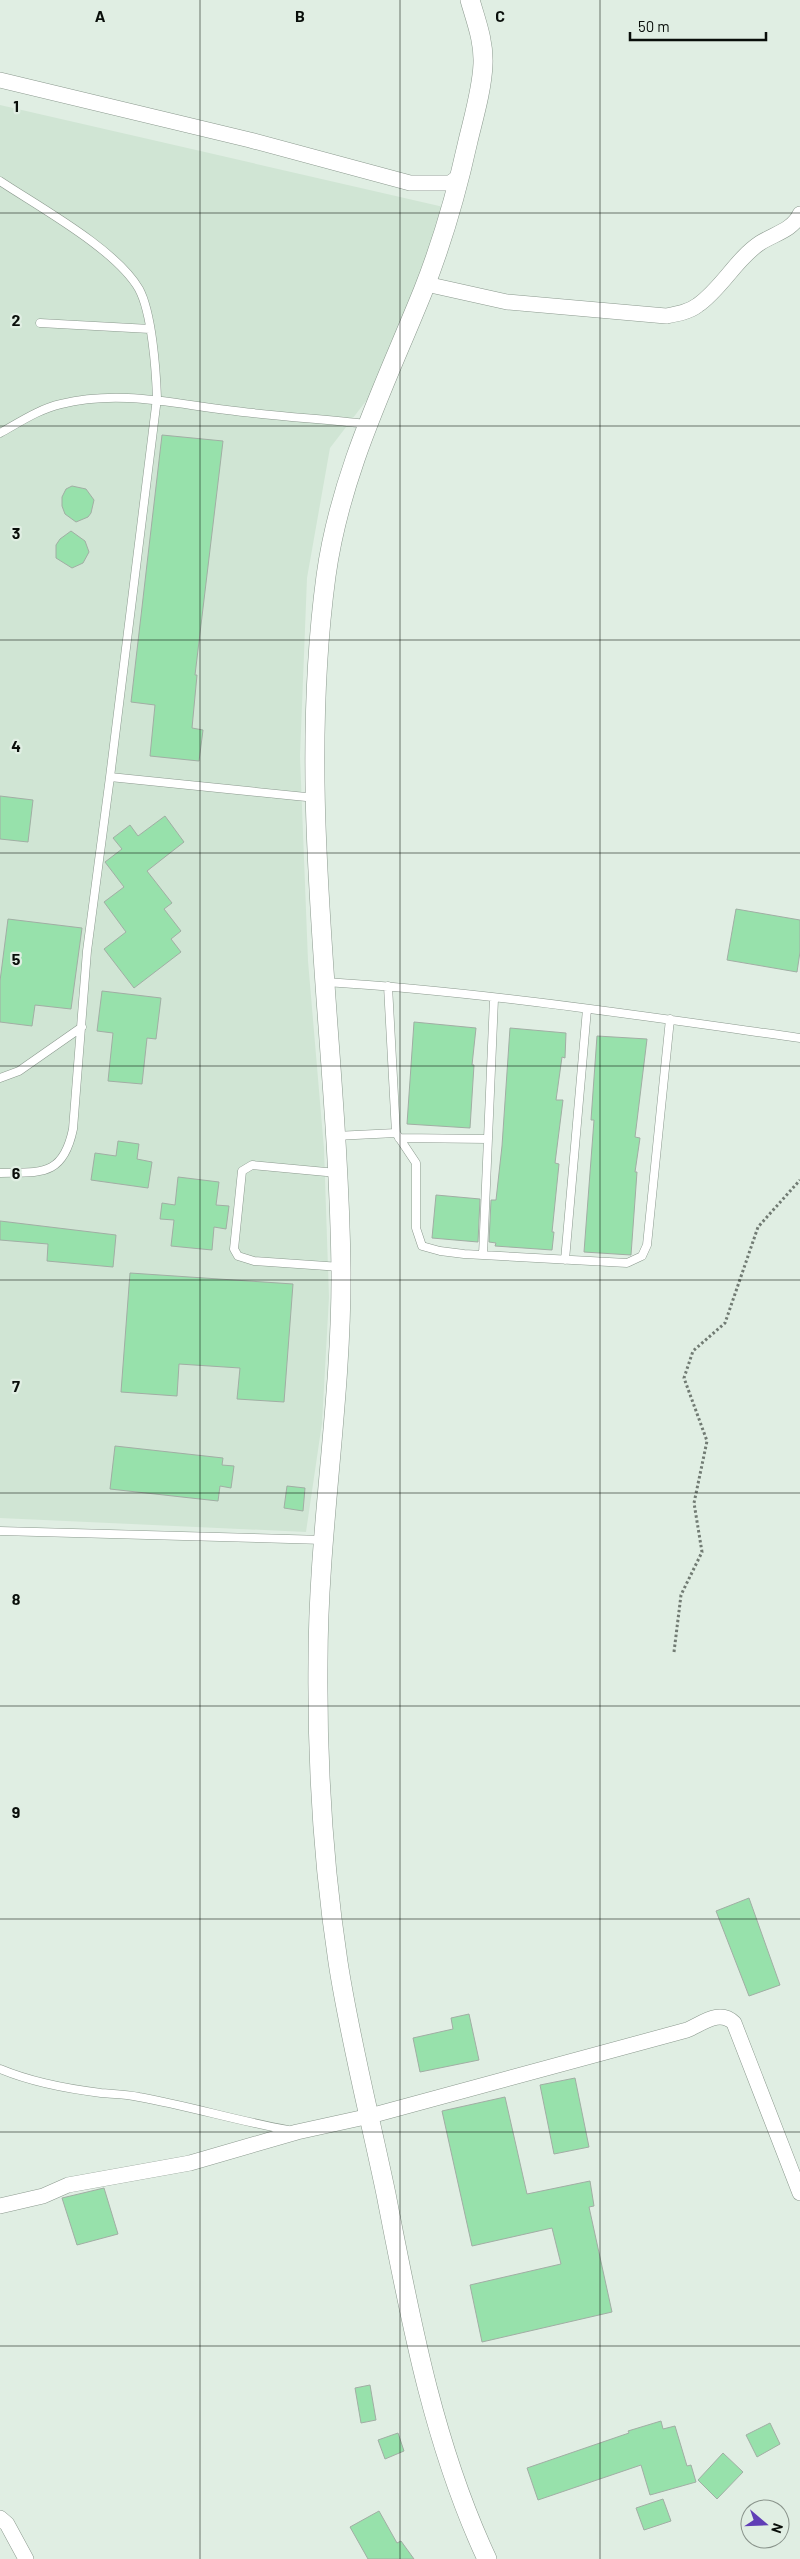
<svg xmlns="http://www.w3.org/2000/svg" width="800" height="2559" viewBox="0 0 800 2559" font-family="Barlow,sans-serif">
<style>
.built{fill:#d0e5d4}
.building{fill:#97e1ab;stroke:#a1aea4}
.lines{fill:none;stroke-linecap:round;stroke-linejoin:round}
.service-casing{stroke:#8b998e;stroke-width:9}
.minor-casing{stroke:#8b998e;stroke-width:16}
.tertiary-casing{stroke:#8b998e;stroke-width:20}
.path{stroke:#717b73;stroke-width:3;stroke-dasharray:2.5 2.5;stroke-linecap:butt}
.service{stroke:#fff;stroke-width:8}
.minor{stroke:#fff;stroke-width:15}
.tertiary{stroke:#fff;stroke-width:19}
.grid{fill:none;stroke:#090e0a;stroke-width:1;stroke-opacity:0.55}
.grid-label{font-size:16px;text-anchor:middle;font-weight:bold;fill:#090e0a;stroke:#e0eee3;stroke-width:4.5;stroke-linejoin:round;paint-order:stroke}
</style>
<rect width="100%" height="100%" fill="#e0eee3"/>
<path class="built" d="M0,105L448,208L379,384L330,448L307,578L300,756L308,961L324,1149L329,1297L322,1423L306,1532L0,1518Z"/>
<path class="building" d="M162,435L223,441L195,675H197L192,728L203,730L199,761L150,756L155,705L131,702Z
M72,486L86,489L94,500L91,513L88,517L76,522L65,514L62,506V497L66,489Z
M71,531L85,541L89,552L83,563L72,568L56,558V545L60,539Z
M0,796L33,800L28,842L0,839Z
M165,816L184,842L147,871L172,903L164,909L181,931L171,939L181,952L134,988L104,949L126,932L104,902L124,887L105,862L122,849L113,838L130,825L138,836Z
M736,909L800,920V952L797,972L727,960Z
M8,919L82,928L71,1009L35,1005L32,1026L0,1022V981Z
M102,991L161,998L156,1039L147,1038L142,1084L108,1081L113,1033L97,1031Z
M414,1022L476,1028L472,1065H474L470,1128L407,1124Z
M510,1028L566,1033L565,1058L562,1057L556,1100H563L555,1163L559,1164L552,1232H554L552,1250L495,1246L496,1243L489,1242L491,1200H496L502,1146Z
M597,1036L647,1039L635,1137L640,1138L635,1172H637L631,1255L584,1252L594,1120H591Z
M118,1141L139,1144L137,1159L152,1162L148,1188L91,1180L95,1153L116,1156Z
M178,1177L219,1182L216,1205L229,1206L226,1229L214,1227L212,1250L171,1246L174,1220L160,1219L162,1203L175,1205Z
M436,1195L480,1199L478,1242L432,1238Z
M0,1221L116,1235L113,1267L47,1261L48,1244L0,1240Z
M130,1273L293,1284L284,1402L237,1399L240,1368L179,1364L177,1396L121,1392Z
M115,1446L223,1458L222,1465L234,1466L231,1488L220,1486L218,1501L110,1489Z
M287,1486L305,1488L303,1511L284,1508Z
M749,1898L780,1985L749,1996L716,1911Z
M469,2014L479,2060L420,2072L413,2038L453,2029L451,2018Z
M575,2078L589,2147L554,2154L540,2085Z
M505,2097L527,2194L590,2181L594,2206L589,2207L612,2312L482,2342L470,2285L561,2264L552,2228L472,2246L442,2111Z
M104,2188L118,2234L77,2245L62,2198Z
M370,2385L376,2420L361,2423L355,2388Z
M661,2421L663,2429L675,2426L687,2466L691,2465L696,2482L650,2495L641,2465L538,2500L527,2468L629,2433L628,2431Z
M770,2423L780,2444L757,2457L746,2435Z
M398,2433L404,2451L385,2459L378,2440Z
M723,2453L743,2472L717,2499L698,2480Z
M663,2499L671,2521L644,2530L636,2508Z
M379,2511L397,2543L401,2541L414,2559H368L350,2527Z"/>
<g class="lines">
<defs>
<path id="service" d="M0,181C39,207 116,249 139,289C152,313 156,370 157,398L110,777
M40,323L150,329
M0,433C20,422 39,409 61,404C118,390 170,403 227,410C273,416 320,419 366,424
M326,982C484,992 643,1016 800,1038
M388,986L396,1133
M0,1078L19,1071L82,1027
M335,1136L396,1133L416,1163V1228L422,1246L440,1251L464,1254L627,1263L642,1256L647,1245L670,1019
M399,1138L488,1139
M0,1173C41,1172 63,1177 73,1129L87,951L110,777L316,798
M337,1173L252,1165L242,1171L234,1249L238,1256L254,1261L341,1267
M483,1255L494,999
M565,1260L587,1009
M0,1531L324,1540
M0,2069C31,2082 68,2089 101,2093C113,2094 126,2094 139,2097C189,2106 238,2121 288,2130"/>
<path id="minor" d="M0,80L250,140L410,183H450L460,176
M426,284L507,302L666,316C677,314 689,312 698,305C722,288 736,259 760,243C774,234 793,230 800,214
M0,2206L43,2196L68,2185L190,2163L297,2132L370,2116L687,2030C703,2023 720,2009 734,2023L800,2193
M0,2518L7,2524L26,2559"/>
<path id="tertiary" d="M470,0C476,21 484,41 483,64C482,89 474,116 468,141C457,191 442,243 423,291C385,385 340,474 326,576C295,807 338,1038 341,1269C342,1400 318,1531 318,1662C317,1763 323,1863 338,1962C350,2040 370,2117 386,2194C410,2317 433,2444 487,2559"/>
</defs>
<use href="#service" class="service-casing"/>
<use href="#minor" class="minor-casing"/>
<use href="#tertiary" class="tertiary-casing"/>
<path class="path" d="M674,1652L681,1595L702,1552L694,1503L707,1441L684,1378L693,1351L725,1323L758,1227L800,1180"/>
<use href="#service" class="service"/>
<use href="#minor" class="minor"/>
<use href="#tertiary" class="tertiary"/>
</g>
<path class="grid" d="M200,0V2559M400,0V2559M600,0V2559M0,213H800M0,426H800M0,640H800M0,853H800M0,1066H800M0,1280H800M0,1493H800M0,1706H800M0,1919H800M0,2132H800M0,2346H800"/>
<g class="grid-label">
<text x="100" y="22">A</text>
<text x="300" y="22">B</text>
<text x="500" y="22">C</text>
<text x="16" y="112">1</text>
<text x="16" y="326">2</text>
<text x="16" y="539">3</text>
<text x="16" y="752">4</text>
<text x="16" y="965">5</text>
<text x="16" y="1179">6</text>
<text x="16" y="1392">7</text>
<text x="16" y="1605">8</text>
<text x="16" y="1818">9</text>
</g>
<g transform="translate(765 2524) rotate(109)"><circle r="24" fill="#e0eee3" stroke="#8a948c"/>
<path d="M0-4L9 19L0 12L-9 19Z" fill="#603eb6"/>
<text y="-8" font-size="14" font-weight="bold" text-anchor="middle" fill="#090e0a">N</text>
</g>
<path d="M630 32v8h136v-8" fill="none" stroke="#090e0a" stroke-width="2.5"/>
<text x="638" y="32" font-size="15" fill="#090e0a" stroke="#e0eee3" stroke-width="4" paint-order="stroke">50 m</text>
</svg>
